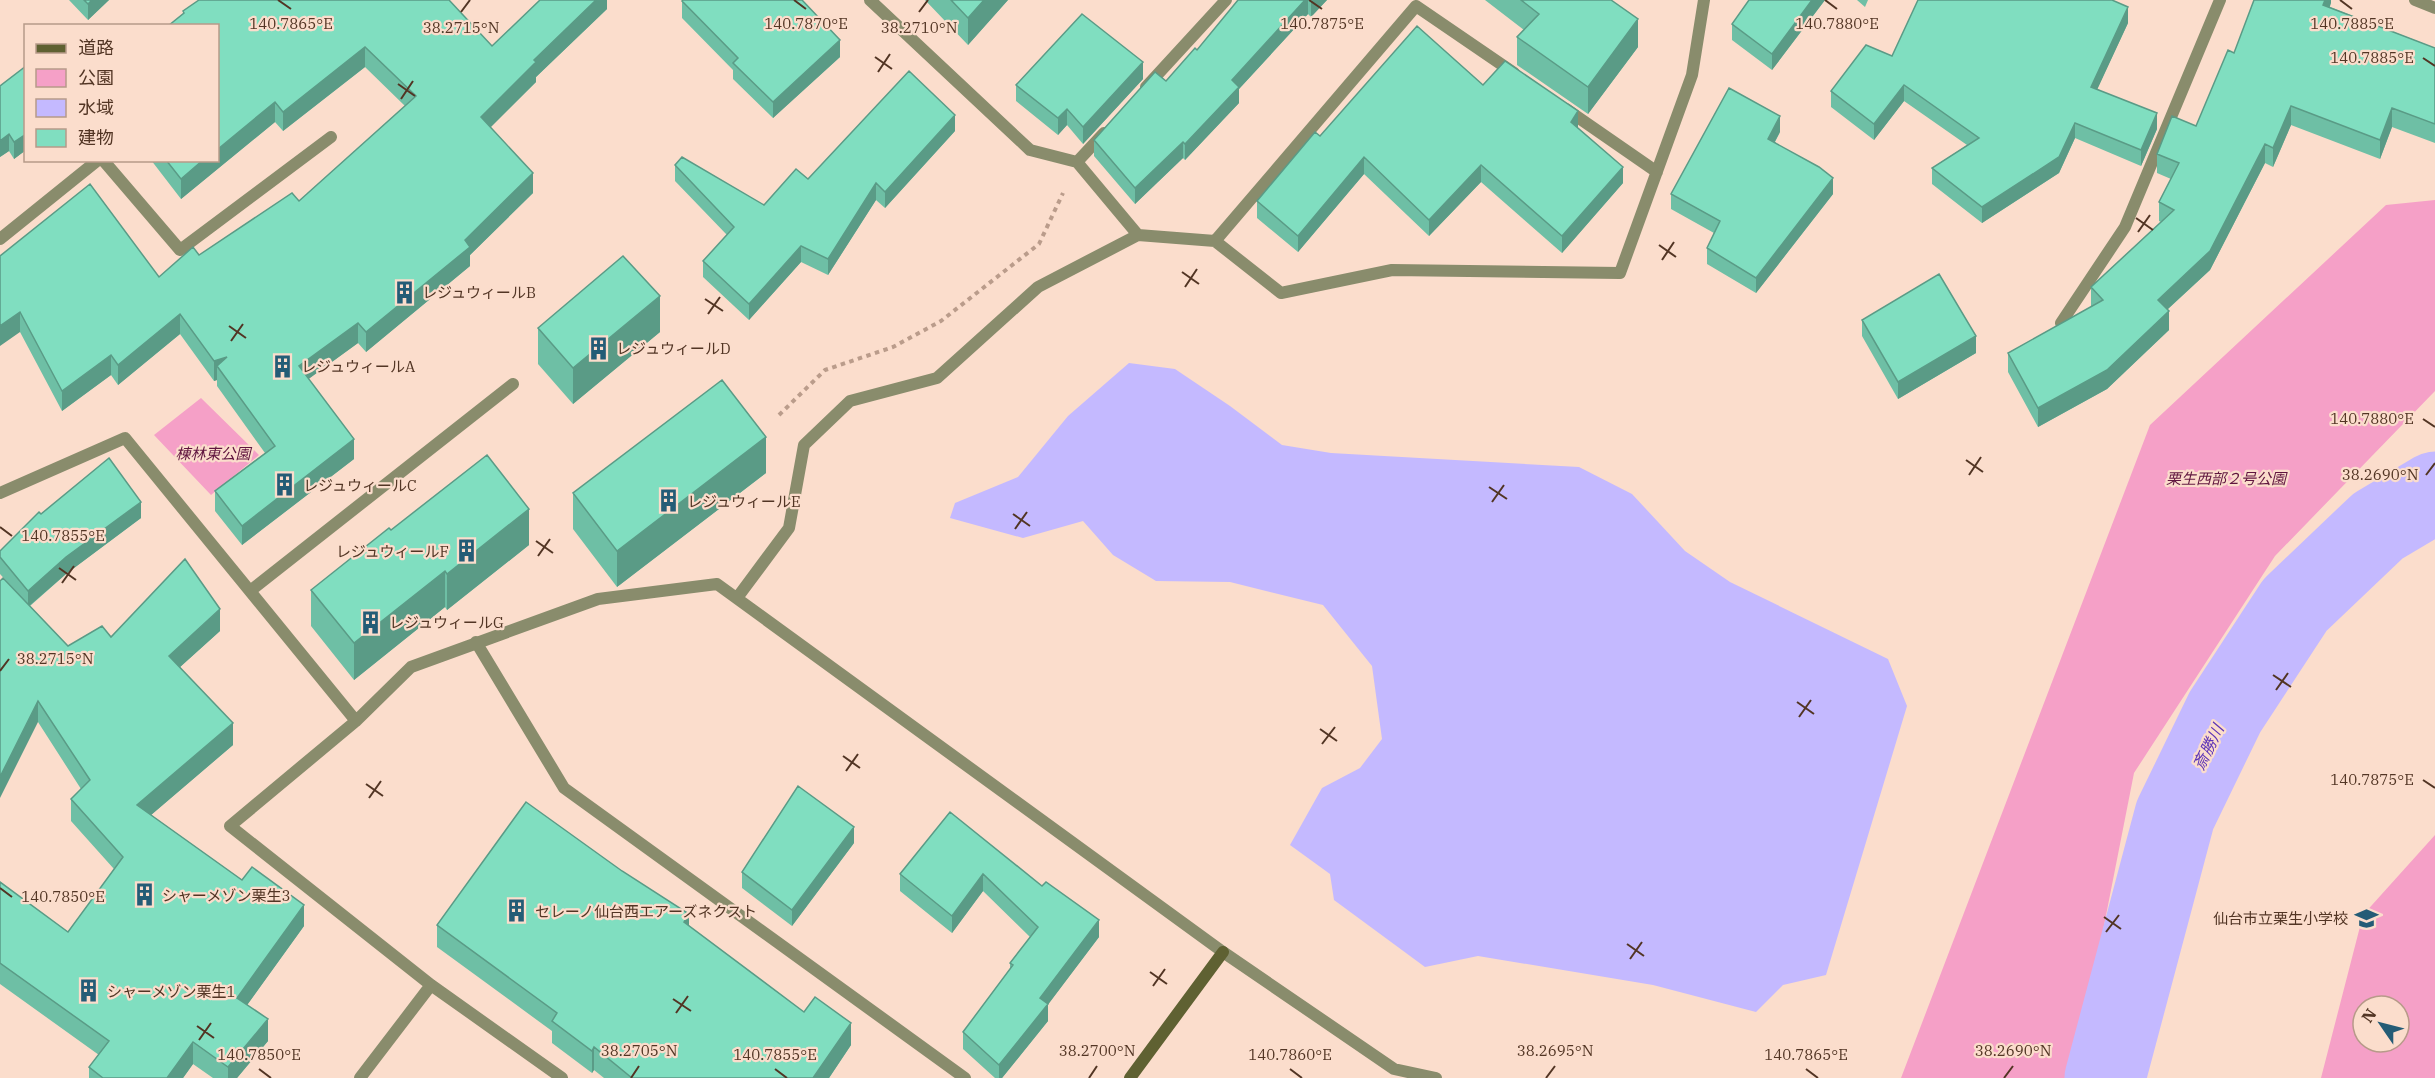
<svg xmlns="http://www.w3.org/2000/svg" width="2435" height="1078" viewBox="0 0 2435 1078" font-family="'IBM Plex Serif','Noto Sans JP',serif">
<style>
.green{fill:#f5a0c7;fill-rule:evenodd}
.water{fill:#c4b9ff}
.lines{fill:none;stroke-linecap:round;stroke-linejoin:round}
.river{stroke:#c4b9ff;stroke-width:81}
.path{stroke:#ba9c8b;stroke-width:4;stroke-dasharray:4.5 4.5;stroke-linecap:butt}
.street{stroke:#898c6c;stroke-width:12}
.secondary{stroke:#5f6132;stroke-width:12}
.wall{fill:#6ebfa5}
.shaded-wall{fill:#5a9b86}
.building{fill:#80dec0;stroke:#5a9b86;stroke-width:1.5}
.ticks{fill:none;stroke:#523524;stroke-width:2}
.labels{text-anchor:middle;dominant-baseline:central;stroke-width:4.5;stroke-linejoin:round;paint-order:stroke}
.poi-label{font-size:15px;fill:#523524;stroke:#fbddcc;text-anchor:start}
.park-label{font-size:15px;font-style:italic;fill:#60153f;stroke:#fbddcc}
.water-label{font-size:16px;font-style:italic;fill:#5d34b7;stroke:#fbddcc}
.ticks-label{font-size:15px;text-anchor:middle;fill:#523524;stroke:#fbddcc;stroke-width:4.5;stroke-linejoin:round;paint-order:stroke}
</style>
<rect width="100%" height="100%" fill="#fbddcc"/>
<path class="green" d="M2435,200V391L2275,556L2134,773L2074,1078H1901L2150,425L2386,205Z
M201,398L259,455L211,495L154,435Z
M2435,835V1078H2321L2363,915ZM2363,1006H2399V1042H2363Z"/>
<path class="water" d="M1129,363L1175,369L1230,406L1282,445L1331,453L1579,467L1632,494L1685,551L1730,582L1888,659L1907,706L1826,975L1783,985L1756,1012L1653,985L1478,956L1425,967L1334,900L1330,874L1290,845L1322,788L1360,768L1382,739L1372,666L1323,605L1230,582L1156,581L1113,555L1083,521L1023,538L950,518L955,503L1018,477L1068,416Z"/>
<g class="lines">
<path class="river" d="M2105,1078L2175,815L2225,712L2295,605L2378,526L2435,492"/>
<path class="path" d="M779,415L825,370L893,347L941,321L1039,244L1063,193"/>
<path class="street" d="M870,0L1030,150L1077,162L1104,133
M2415,0L2435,8
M1146,87L1226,0
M1566,109L1657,172
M103,160L180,250L331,137
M1077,162L1138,235
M0,239L98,160
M1215,241L1416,6L1514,73
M2061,323L2125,227L2220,0
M0,493L125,438L356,721
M250,591L513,384
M737,598L789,528L804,445L850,401L937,378L1038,287L1138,235L1215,241L1281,293L1392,270L1620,273L1692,75L1704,0
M476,642L564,788L965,1078
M360,1078L431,985
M562,1078L431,985L230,826L356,721L411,667L598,599L717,584L1223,952L1394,1069L1436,1078"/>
<path class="secondary" d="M1130,1078L1223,952"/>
</g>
<path class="wall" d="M69,0H109L88,20Z
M607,0V9L536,77V82L490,127L533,193L470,255V266L366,352L358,343L308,379L354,459L242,545L215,511V491L265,453L217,386V380L214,381L180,334L118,385L111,375L62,411L20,332L0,256L159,277L299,201L405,106L365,67L283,131L275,122L181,199L151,160H218L183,11L492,46Z
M925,0H1008L968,45Z
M1238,0H1327L1311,17L1308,14L1239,89V103L1185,160L1183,158L1135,204L1094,156V140L1166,81L1197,50Z
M1485,0H1611L1638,47L1588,114L1517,65V37L1524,30Z
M1749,0H1825L1772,70L1732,40V24Z
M1857,0H1868L1865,7Z
M2331,0L2330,7L2435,48V143L2392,127L2380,159L2291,125L2273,167L2265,163L2210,270L2167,310L2169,330L2107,389L2038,427L2008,372V353L2091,307V287L2161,222L2159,221V202L2171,179L2157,173V154L2196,126L2234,53Z
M682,1L840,57L773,118L733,79V70L682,18Z
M2128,23L2097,89L2157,129L2141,166L2075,138L2059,173L1982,223L1932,184V168L1967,145L1904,101L1874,140L1831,107V91L1892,56Z
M26,66V150L14,159L9,151L0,157Z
M1143,79L1083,144L1067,125L1058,135L1016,101V85Z
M1483,85L1578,128L1623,183L1562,253L1481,182L1429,236L1364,174L1298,252L1257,218V201L1320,136Z
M955,131L885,208L876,200L828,275L801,262L749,320L703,277V261L727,235L675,181V165L764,205L808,179Z
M1780,132L1775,142L1833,194L1756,293L1707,264V248L1714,233L1671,209V194Z
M1862,320L1976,353L1898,399L1862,336Z
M538,328L660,332L573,404L538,364Z
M766,473L617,587L573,529V493Z
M41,514L141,518L66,574L30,606L68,646L111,637L220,631L180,667L233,745L151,815L304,926L247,1005L268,1041L237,1078H213L193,1064L183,1078H89V1067L99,1055L0,984V882L68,932L114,869L71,821V799L81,789L38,722L10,585L0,574V551Z
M391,530L529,545L447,610L445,607L354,680L311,626V590Z
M950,812L1099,937L1048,1004V1021L1002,1078H995L963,1049V1032L1010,969V963L1030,937L983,891L952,933L900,891V874Z
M854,843L792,926L742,888V872Z
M437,925L689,926L804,1012L851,1045L829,1078H604L594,1070L592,1073L552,1043V1031L437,947Z"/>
<path class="shaded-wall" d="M92,0H109L88,20V4Z
M596,0H607V9L536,77V82L481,137V117L534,60Z
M984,0H1008L968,45V18Z
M1305,0H1308V14L1239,89V103L1185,160V144L1232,80Z
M1312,0H1327L1311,17V1Z
M1812,0H1825L1772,70V54Z
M2325,0H2331V3L2323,24V5Z
M2128,7V23L2091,103V87Z
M1638,19V47L1588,114V87Z
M840,40V57L773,118V102Z
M365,47V67L283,131V112Z
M1143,62V79L1083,144V127Z
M1904,85V101L1874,140V124Z
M275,102V122L181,199V179L203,160H218V149Z
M2291,106V125L2273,167V148Z
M2392,108V127L2380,159V140Z
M1067,109V125L1058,135V118Z
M1578,111V128L1571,122Z
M2157,113V129L2141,166V150Z
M955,115V131L885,208V192Z
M1780,116V132L1768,154V139Z
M2075,123V138L2059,173L1982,223V207Z
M9,134V151L0,157V141Z
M26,134V150L14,159V142Z
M1183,142V158L1135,204V188Z
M2265,144V163L2210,270L2158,318V300Z
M1364,157V174L1298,252V236Z
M1481,165V182L1429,236V220Z
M1623,167V183L1562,253V236Z
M533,173V193L470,255V266L366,352V332L465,240Z
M1833,178V194L1756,293V278Z
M876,183V200L828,275V259Z
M801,246V262L749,320V304Z
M660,296V332L573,404V368Z
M2169,311V330L2107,389L2038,427V408Z
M20,312V332L0,346V326Z
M180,314V334L118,385V365Z
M358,323V343L299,386V366Z
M1976,336V353L1898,399V382Z
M111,355V375L62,411V391Z
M227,357L217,366V380L214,381V361Z
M766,437V473L617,587V551Z
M354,439V459L242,545V526Z
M141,502V518L66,574L28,607V591L66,557Z
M529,509V545L447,610V574Z
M445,571V607L354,680V643Z
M220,609V631L169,677V656Z
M38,701V722L0,798V777Z
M233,723V745L137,827V805Z
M854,827V843L792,926V910Z
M983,874V891L952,933V916Z
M304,905V926L237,1019V998Z
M689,914V937L684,922Z
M1099,920V937L1044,1010L1048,1004V1021L1002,1078H999V1065L1040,998Z
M268,1019V1041L237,1078H228V1067Z
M851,1023V1045L829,1078H813Z
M193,1042V1064L183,1078H167Z
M594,1047V1070L592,1073V1051Z"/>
<path class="building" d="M84,0H92L88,4Z
M199,0H449L492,46L540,0H596L534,60L536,62L481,117L533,173L465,240L470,247L366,332L358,323L299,366L354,439L242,526L215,491L275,446L217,366L227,357L214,361L180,314L118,365L111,355L62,391L20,312L0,326V256L90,184L159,277L193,247L199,255L292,193L299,201L416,96L365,47L283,112L275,102L218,149V26H168L184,13L183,11Z
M683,0H802L840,40L773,102L733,63L738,58L682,1Z
M951,0H984L968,18Z
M1238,0H1305L1232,80L1239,87L1185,144L1183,142L1135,188L1094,140L1155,72L1166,81L1195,48L1197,50Z
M1521,0H1611L1638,19L1588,87L1517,37L1539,14Z
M1749,0H1812L1772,54L1732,24Z
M1918,0H2112L2128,7L2091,87L2157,113L2141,150L2075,123L2059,157L1982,207L1932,168L1979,138L1904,85L1874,124L1831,91L1866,45L1892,56Z
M2254,0H2325L2323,5L2435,48V124L2392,108L2380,140L2291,106L2273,148L2265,144L2210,251L2158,300L2169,311L2107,370L2038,408L2008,353L2103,300L2091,287L2174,210L2159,202L2179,163L2157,154L2172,116L2196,126L2228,50L2234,53Z
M1082,14L1143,62L1083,127L1067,109L1058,118L1016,85Z
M1417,26L1483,85L1505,61L1578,111L1571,122L1623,167L1562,236L1481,165L1429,220L1364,157L1298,236L1257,201L1315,132L1320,136Z
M26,66V134L14,142L9,134L0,141V86Z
M909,71L955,115L885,192L876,183L828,259L801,246L749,304L703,261L734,227L675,165L682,157L764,205L796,169L808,179Z
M1729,88L1780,116L1768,139L1819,167L1833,178L1756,278L1707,248L1720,221L1671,194Z
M166,160H203L181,179Z
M623,256L660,296L573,368L538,328Z
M1939,274L1976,336L1898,382L1862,320Z
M722,380L766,437L617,551L573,493Z
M487,455L529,509L447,574L445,571L354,643L311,590L389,528L391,530Z
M109,458L141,502L66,557L28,591L0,557V551L39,512L41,514Z
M185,559L220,609L169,656L233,723L137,805L242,880L252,867L304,905L237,998L268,1019L228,1067L193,1042L167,1078H103L89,1067L109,1041L0,963V882L68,932L123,857L71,799L90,780L38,701L0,777V581L3,578L68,646L102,626L111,637Z
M798,786L854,827L792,910L742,872Z
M526,802L622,871L689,914L684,922L804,1012L815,997L851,1023L813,1078H632L594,1047L592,1051L552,1021L557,1013L437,925Z
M950,812L1042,886L1046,882L1099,920L1040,998L1048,1004L999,1065L963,1032L1013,965L1010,963L1038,927L983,874L952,916L900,874Z"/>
<path class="ticks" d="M278,0L291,9M794,0L806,9M1309,0L1322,9M1825,0L1837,9M2340,0L2352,9M461,12L470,0M919,12L928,0M875,57L892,69M2423,58L2435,66M878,72L890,54M398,84L415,96M401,99L413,81M2136,218L2153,230M2138,232L2150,215M1659,245L1676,257M1662,260L1674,242M1182,272L1199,284M1185,287L1197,269M705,299L723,311M708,314L720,297M229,326L246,338M231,341L243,324M2423,419L2435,427M1966,460L1983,472M1969,475L1981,457M2426,475L2435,463M1489,487L1507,499M1492,502L1504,485M1013,514L1030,526M0,527L12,536M1015,529L1027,512M536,541L553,553M538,556L550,539M59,568L76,580M62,583L74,566M0,671L9,659M2273,675L2291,687M2276,690L2288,673M1797,702L1814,714M1799,717L1811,700M1320,729L1337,741M1322,744L1335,727M843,756L860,768M846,771L858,754M2423,780L2435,788M366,784L383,796M369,798L381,781M0,888L12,897M2104,917L2121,929M2106,932L2119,915M1627,944L1644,956M1630,959L1642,942M1150,972L1167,984M1153,986L1165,969M673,999L691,1011M676,1013L688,996M197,1026L214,1038M199,1040L211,1023M259,1069L271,1078M775,1069L787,1078M1290,1069L1302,1078M1806,1069L1818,1078M631,1078L639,1066M1089,1078L1097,1066M1546,1078L1555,1066M2004,1078L2013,1066"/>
<defs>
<symbol id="building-bare" viewBox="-9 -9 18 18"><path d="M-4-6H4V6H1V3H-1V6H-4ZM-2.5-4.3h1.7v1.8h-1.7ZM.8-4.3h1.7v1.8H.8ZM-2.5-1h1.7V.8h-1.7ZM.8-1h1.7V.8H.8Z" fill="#245c76" stroke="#fbddcc" stroke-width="2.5" paint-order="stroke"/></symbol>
<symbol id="school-bare" viewBox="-9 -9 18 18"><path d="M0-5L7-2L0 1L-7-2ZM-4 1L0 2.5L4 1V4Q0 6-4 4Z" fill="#245c76" stroke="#fbddcc" stroke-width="2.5" paint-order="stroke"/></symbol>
</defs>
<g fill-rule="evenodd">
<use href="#building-bare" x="388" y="276" width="33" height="33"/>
<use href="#building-bare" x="582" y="332" width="33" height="33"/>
<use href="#building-bare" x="266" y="350" width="33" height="33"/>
<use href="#building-bare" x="268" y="468" width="33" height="33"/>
<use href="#building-bare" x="652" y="484" width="33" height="33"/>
<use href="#building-bare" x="450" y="534" width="33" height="33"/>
<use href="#building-bare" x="354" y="606" width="33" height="33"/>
<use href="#building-bare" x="128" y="878" width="33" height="33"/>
<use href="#building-bare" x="500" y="894" width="33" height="33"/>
<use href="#school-bare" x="2350" y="902" width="33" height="33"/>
<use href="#building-bare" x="72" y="974" width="33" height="33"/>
</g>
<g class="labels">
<g class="poi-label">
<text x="422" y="292">レジュウィールB</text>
<text x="616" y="348">レジュウィールD</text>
<text x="301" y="366">レジュウィールA</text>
<text x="303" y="485">レジュウィールC</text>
<text x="687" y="501">レジュウィールE</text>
<text x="449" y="551" text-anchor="end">レジュウィールF</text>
<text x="389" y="622">レジュウィールG</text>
<text x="162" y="895">シャーメゾン栗生3</text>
<text x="535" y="911">セレーノ仙台西エアーズネクスト</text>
<text x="2348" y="918" text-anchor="end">仙台市立栗生小学校</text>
<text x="107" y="991">シャーメゾン栗生1</text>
</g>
<g class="park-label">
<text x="213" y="453">棟林東公園</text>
<text x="2226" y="478">栗生西部２号公園</text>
</g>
<g class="water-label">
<text transform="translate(2208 747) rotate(-64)">斎勝川</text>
</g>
</g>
<g class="ticks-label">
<text x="291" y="29">140.7865°E</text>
<text x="1322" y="29">140.7875°E</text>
<text x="806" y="29">140.7870°E</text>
<text x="1837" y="29">140.7880°E</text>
<text x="2352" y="29">140.7885°E</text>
<text x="461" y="33">38.2715°N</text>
<text x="919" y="33">38.2710°N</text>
<text x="2372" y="63">140.7885°E</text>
<text x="2372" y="424">140.7880°E</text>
<text x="2380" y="480">38.2690°N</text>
<text x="63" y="541">140.7855°E</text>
<text x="55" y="664">38.2715°N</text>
<text x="2372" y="785">140.7875°E</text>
<text x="63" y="902">140.7850°E</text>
<text x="639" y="1056">38.2705°N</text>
<text x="1097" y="1056">38.2700°N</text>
<text x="1555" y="1056">38.2695°N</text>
<text x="2013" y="1056">38.2690°N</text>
<text x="259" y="1060">140.7850°E</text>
<text x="775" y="1060">140.7855°E</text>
<text x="1290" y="1060">140.7860°E</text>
<text x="1806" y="1060">140.7865°E</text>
</g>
<rect x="24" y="24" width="195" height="138" fill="#fbddcc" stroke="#b79a89" stroke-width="1.5"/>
<rect x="36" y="44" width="30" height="9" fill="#5f6132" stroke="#b79a89" stroke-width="1.5"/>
<text x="78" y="54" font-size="18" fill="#523524">道路</text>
<rect x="36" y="69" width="30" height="18" fill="#f5a0c7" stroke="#b79a89" stroke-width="1.5"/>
<text x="78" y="84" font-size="18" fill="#523524">公園</text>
<rect x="36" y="99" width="30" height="18" fill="#c4b9ff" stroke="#b79a89" stroke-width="1.5"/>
<text x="78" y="114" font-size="18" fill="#523524">水域</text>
<rect x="36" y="129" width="30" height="18" fill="#80dec0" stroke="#b79a89" stroke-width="1.5"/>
<text x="78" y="144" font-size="18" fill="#523524">建物</text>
<g transform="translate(2381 1024) rotate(305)"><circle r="28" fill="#fbddcc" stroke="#b79a89" stroke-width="1.5"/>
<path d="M0-4.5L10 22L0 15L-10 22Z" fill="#245c76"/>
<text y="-9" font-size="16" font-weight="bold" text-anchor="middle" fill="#523524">N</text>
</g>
</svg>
